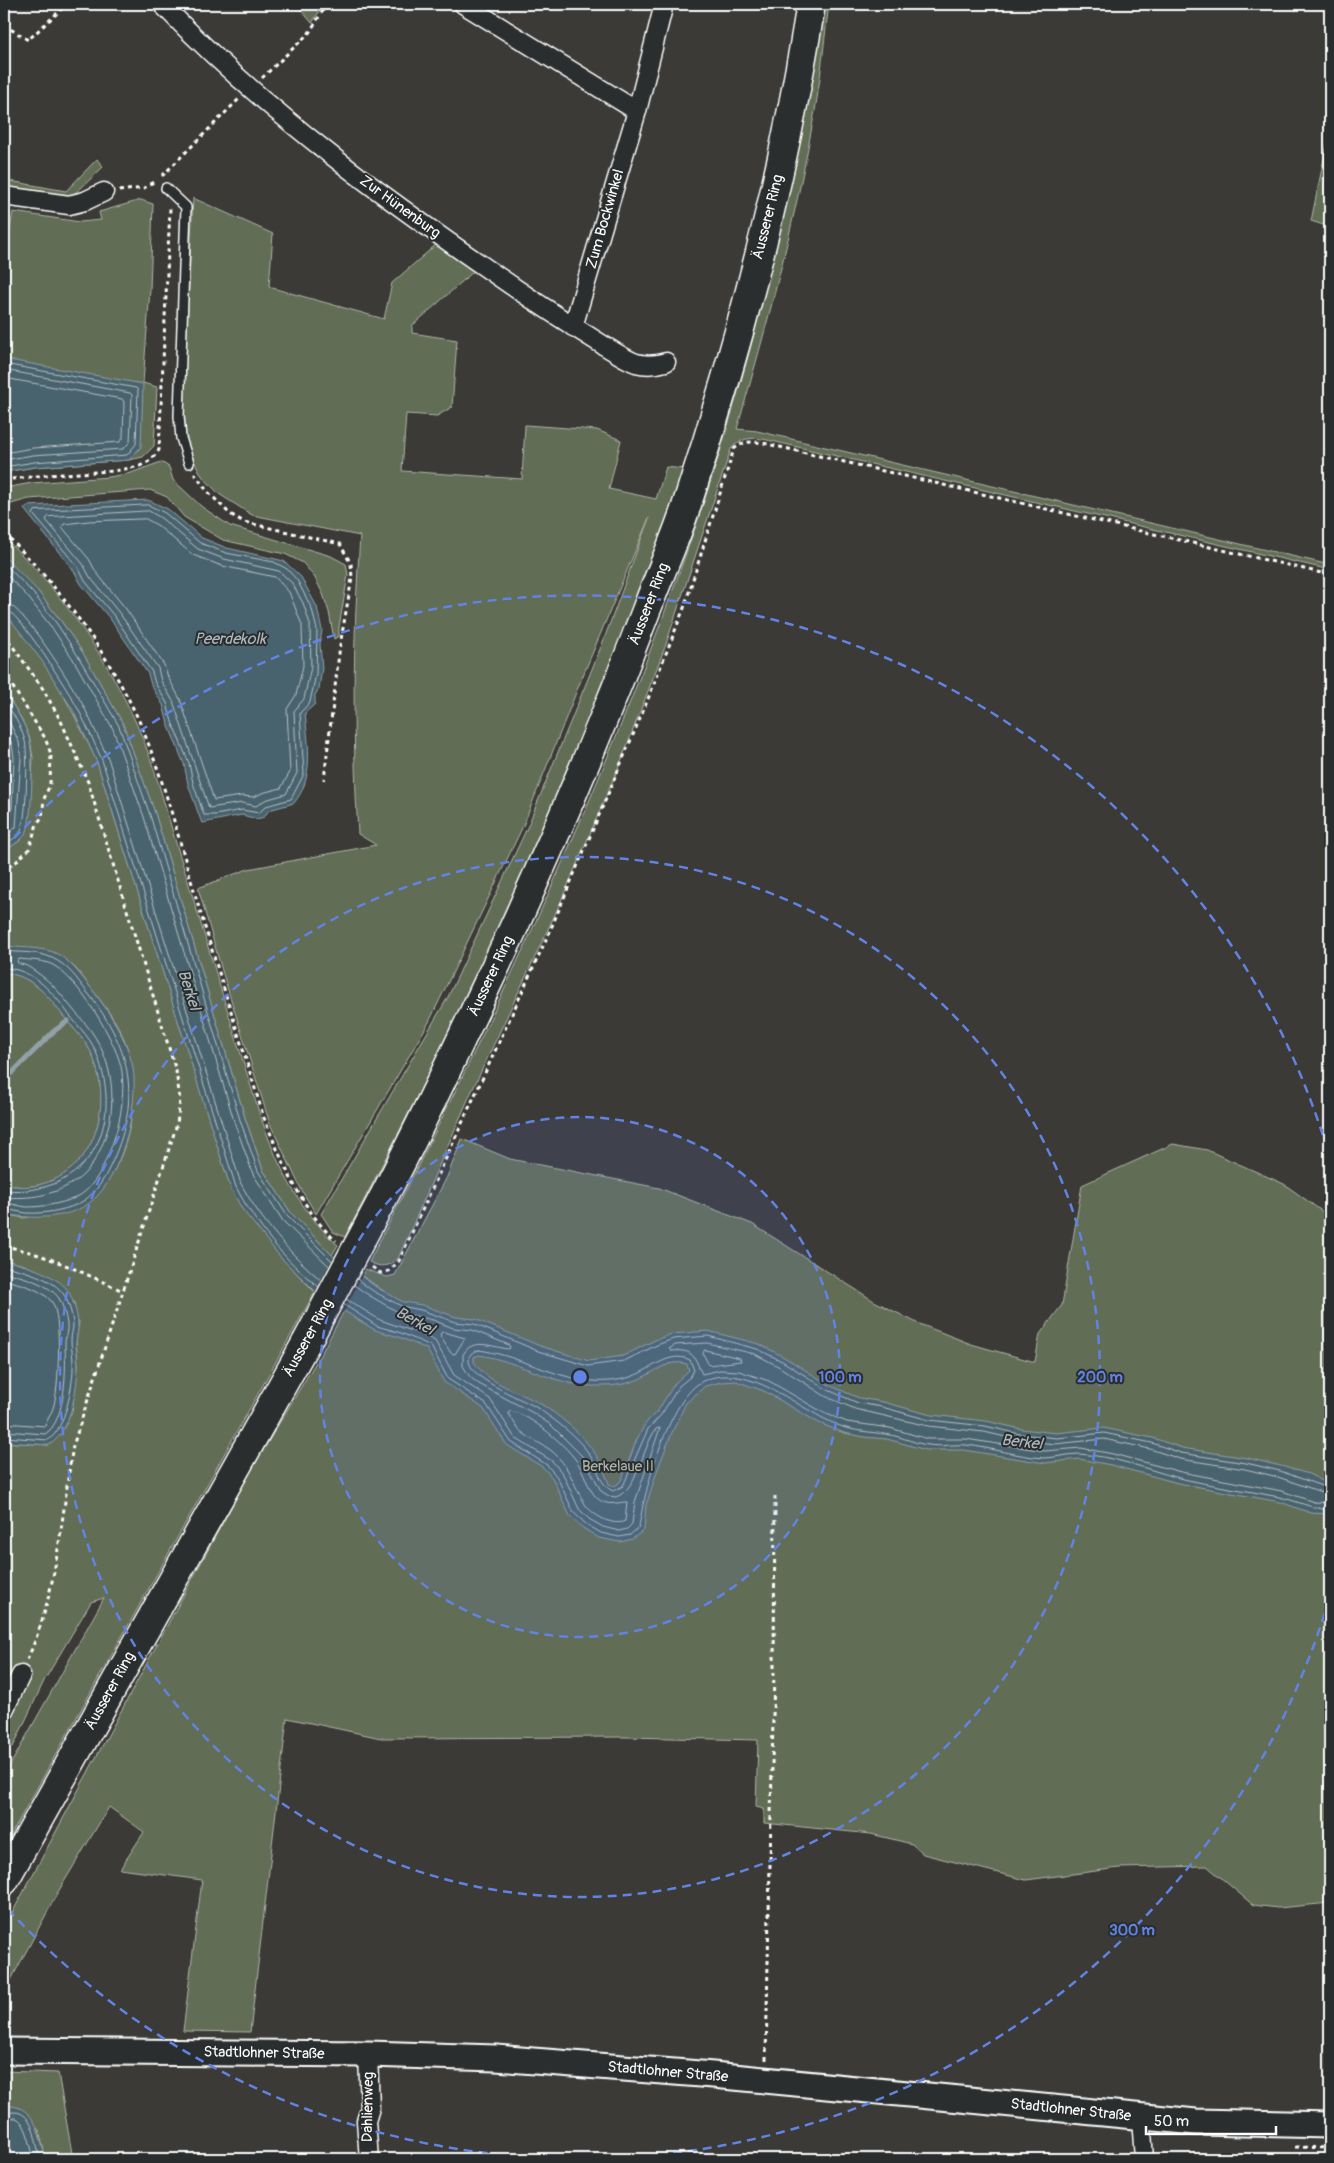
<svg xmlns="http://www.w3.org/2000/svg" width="1334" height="2163" viewBox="0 0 1334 2163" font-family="Pangolin,sans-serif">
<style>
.green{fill:#626d54;stroke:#b0b6aa}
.water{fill:#49636e;stroke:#92a1a8;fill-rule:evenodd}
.pier{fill:#3b3a37}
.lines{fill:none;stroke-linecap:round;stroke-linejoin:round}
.shore{stroke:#b6c1c5;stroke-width:1}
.stream{stroke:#92a1a8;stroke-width:5}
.lane-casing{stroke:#fff;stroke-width:12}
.street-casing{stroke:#fff;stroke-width:21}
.secondary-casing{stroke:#fff;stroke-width:29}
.primary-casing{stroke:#fff;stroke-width:31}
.path{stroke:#fff;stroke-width:3;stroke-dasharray:4 4;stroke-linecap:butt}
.lane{stroke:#2a2d2e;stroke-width:9}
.street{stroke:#2a2d2e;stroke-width:18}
.secondary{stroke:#2a2d2e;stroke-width:25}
.primary{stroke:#2a2d2e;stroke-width:28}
.primary-bridge-casing{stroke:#fff;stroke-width:31;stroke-linecap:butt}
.primary-bridge{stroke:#2a2d2e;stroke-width:28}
.ring{fill:none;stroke:#6183e4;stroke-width:2.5;stroke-dasharray:9 6}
.labels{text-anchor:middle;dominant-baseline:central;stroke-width:4;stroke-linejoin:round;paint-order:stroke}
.street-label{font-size:15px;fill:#fff;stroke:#2a2d2e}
.park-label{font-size:15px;fill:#b0b6aa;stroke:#2a2d2e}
.water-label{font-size:16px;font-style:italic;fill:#adb9be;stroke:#2a2d2e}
.centre{fill:#6183e4;stroke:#2a2d2e;stroke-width:2.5}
.ring-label{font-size:15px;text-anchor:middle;font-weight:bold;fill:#6183e4;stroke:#2a2d2e;stroke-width:4;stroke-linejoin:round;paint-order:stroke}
</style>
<rect width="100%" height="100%" fill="#3b3a37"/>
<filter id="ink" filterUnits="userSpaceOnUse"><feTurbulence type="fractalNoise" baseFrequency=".02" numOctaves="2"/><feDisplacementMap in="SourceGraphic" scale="10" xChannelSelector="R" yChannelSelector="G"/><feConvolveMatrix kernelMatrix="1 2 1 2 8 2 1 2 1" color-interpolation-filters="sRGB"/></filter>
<g filter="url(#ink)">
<path class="green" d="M296,4H324L312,23Z
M824,4H829C824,41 821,79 814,116C795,222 767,326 737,429L757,431L1330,565V570L776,442C759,438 744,434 731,449L665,647L618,769L559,906L470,1095L398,1259C387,1267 381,1268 369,1262C492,1024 607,782 695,528C733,418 764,304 788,190C802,128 812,66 824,4Z
M1330,130V227L1311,221Z
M97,159L103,167L78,191L64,200L4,191V180L66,191Z
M193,198L273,234L269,287L384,319L392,283L439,242L474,271L412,326V333L457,340L452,407L437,416L406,414L402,471L522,479L525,425L597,430L621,440L609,489L656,499L666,467L683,469L664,530L556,806L453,1027L345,1237L333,1232L321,1214L448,997L527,828L603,642L649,518L579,685L523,826L429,1022L316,1214L302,1191L270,1124L223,974L198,888L248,869L376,845L358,834C352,735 353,635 360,536L252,515L219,494L202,476L191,455L185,433L184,388Z
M141,200L153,204L150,290L143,383L157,387L154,446L143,457L129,460L35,467L4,472V264L13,212L80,222L101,220L99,212Z
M161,462L169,467L173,480L202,507L230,526L331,556L346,564L348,575L339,627V636L334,639L329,612L323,594L315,578L303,563L285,554L223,540L184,517L167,497L150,490L29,499L11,504L4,516V488L32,483L109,477L131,473Z
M4,538C58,586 108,659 137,725C154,763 164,803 176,843C197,910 217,977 238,1045C257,1104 272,1167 311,1216C320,1227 327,1236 338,1245L332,1255L291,1213L263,1170L245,1118L155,813L123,724L83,653L61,621L37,590L4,558Z
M4,611C44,655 72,708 97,762L231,1189C256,1230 281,1258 315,1292L4,1847V1776L104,1598L91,1602L44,1681L13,1747L4,1741V1442L49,1445L72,1412L78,1365L76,1341L79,1322L75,1315L74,1302L55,1280L24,1265L4,1260V1214L24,1218L89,1203C129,1166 141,1103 128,1051C123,1030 107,1009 94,992C86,983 77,966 66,961C47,950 25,948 4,946V851L21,840L30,808L33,758L30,739L22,720L4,690Z
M4,973C29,974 47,994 61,1013C71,1026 83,1037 91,1052C114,1103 97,1172 38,1185C27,1188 15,1186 4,1185Z
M462,1139L510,1159L659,1188L752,1224L874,1301L917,1323L971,1344L1035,1362L1040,1334L1062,1305L1082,1185L1173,1144L1207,1150L1284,1184L1330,1217V1903L1278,1908L1253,1905L1207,1866L1119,1868L1026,1880L923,1854L912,1844L871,1834L764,1823V1809L756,1807L758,1740L626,1737L381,1738L287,1718L250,2032L183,2031L202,1880L120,1869L144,1832L109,1807L58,1892L4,1993V1928L250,1472L322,1352L344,1311L357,1318L385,1292L362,1276L365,1269L387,1277L395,1275L447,1177Z
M4,2071L58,2073L73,2159H46L39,2130L4,2108Z"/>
<path class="water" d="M4,359L143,384L141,447L129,460L35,467L4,472Z
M148,500L168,509L202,538L227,548L284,561L301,577L317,607L322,630L320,644L322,668L319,689L315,695V704L305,713C308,743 315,778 294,803L269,810L264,817L257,819L242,815L203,823L201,821L188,784L184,764L168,724L163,705L151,685L148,674L111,620L81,584L74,571L24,509L27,506Z
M4,556L37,590L61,621L83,653L123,724L155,813L245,1118L263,1170L291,1213L332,1255L376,1287L403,1302L422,1305L456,1317L475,1319L540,1346L589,1361L623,1356L655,1340L672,1334L708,1331L759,1344L784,1357L831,1386L859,1398L883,1402L931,1415L986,1421L1021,1429L1056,1433L1103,1428L1153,1438L1182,1448L1247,1458L1281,1466L1309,1474L1330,1485V1514L1311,1513L1280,1502L1178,1483L1111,1465L1079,1459L1045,1463L964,1450H926L887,1439L864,1437L844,1433L819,1423L764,1391L736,1381L721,1382L705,1386L686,1403L673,1430L658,1468L646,1505L644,1530L632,1539L620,1542L599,1538L583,1528L570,1516L553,1479L544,1468L507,1445L483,1408L444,1382L427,1349L399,1337L375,1330L344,1311L313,1289L281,1258L242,1209L231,1189L221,1158L97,762L73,710L42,661L4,611ZM479,1355C520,1361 558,1388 600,1386C611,1386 623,1385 634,1381C652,1375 667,1358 687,1364L689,1370L675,1383L657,1412L650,1418L644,1426L637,1439L622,1479L618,1484L614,1486L609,1484C605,1474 601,1462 594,1452C581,1433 559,1415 539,1403C518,1391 487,1383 474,1362V1357Z
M4,690C13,706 24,721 29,738C34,753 32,816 27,831C23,840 12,846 4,851Z
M4,946C19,948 38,947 53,952C69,958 80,975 91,988C109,1012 127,1038 133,1068C139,1106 121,1182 88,1204C64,1220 31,1219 4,1214V1185C15,1186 27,1188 38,1185C97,1172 114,1103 91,1052C83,1037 71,1026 61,1013C47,994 29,974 4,973Z
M4,1260C24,1265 51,1272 66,1288C72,1295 78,1315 78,1324C79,1330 76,1336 76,1343C76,1350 78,1358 78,1366C77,1389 71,1432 49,1445L4,1442Z
M13,2106C38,2111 39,2138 46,2159H4V2108Z"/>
<path class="pier" d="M335,1254L363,1274L343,1313L314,1293Z"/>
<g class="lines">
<path class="shore" d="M4,364L136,388L138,390L136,444L127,455L34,462L4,467
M4,370L130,393L132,395L130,442L123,449L33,455L4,460
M4,378L122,399L124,402L123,438L120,442L33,448L4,453
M148,505L165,513L200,543L226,553L274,562L287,569L297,580L312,609L317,630L316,674L310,702L300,713L304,774L291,799L266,806L259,813L242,810L215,815H204L193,783L189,763L172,722L167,703L155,683L152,672L115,617L85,581L78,567L33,514L35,511Z
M149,511L161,518L198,549L224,559L279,571L292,583L303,603L310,624L311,667L304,699L294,711L297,773L286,794L265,800L256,806L242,803L209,808L173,701L161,681L158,668L120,614L90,577L83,564L46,520L48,517Z
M146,519L157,525L193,555L222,566L275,577L289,592L302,625L303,666L296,695L287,709L290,772L281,788L262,793L254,797L242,796L214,800L180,699L168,677L164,665L126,609L96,572L89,559L62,527L64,524L89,521Z
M4,563L33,593L57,624L78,656L119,726L150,815L240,1120L258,1171L288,1217L332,1261
M4,572L28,597L52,628L73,659L113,729L144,817L234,1121L253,1174L283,1221L330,1267
M4,602C22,603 72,686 83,705C92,722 99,740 108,758L241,1184C261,1221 290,1254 322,1281
M4,608C18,610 68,691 77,707C86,724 94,742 102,760L236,1187C255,1224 285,1261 319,1287
M4,700C12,712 21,726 25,741C28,754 27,818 21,830C18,837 10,841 4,845
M4,711L19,742L21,758L16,827L4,838
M4,726L12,744L14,758L12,807L9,824L4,829
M4,951C19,953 39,951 52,958C68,965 77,979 87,992C130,1046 142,1095 113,1160C106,1177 95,1196 78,1204C62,1211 43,1214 26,1213C19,1212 11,1210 4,1209
M4,968C30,968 51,990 65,1009C75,1024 89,1035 96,1052C126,1126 88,1198 4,1190
M4,1197C30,1199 54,1196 77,1180C87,1173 94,1162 100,1150C118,1112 116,1066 91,1031C85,1022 77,1015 71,1007C62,996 55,986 43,977C38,973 32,969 27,966C23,964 20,965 17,962L19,959C28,960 40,960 49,963C75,973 119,1044 122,1072C125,1101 119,1131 107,1157C101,1172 91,1191 75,1198C60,1204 42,1207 26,1207C19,1206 11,1203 4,1203
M4,1266C22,1270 50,1277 62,1292C68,1299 73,1316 73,1325C73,1330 71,1335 71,1340C71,1347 73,1355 73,1363C74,1382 65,1431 48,1440L4,1437
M4,1272C21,1276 48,1283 59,1298C63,1305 66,1316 67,1324C68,1330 65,1337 65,1343C66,1365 67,1421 45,1434L4,1431
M357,1279L373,1291L401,1306L421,1310L455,1322L474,1324L538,1351L588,1366L624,1361L657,1345L673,1339L708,1336L757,1349L782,1361L828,1390L858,1403L882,1407L929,1420L985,1426L1020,1434L1057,1438L1104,1433L1152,1443L1181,1453L1246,1463L1280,1471L1330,1489
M4,1280C19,1283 42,1289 52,1302C62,1315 59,1392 53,1408C51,1414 47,1420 45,1426L4,1423
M346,1299L380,1320L421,1334L435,1341L454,1375L490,1399L515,1438L552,1461L563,1474L579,1509L589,1519L603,1527L619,1531L627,1529L632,1524L635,1502L660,1428L656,1429C642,1448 638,1489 616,1497L609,1496L601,1491L585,1459L551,1425L533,1413L479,1384L470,1377L463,1366V1355C471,1337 493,1347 508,1349L510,1348L509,1345L472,1330L453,1328L433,1320L398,1312L370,1296L354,1285
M343,1304L377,1326L401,1333L431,1346L448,1379L486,1404L511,1442L547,1465L557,1477L574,1513L586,1524L601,1533L619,1537L630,1535L639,1527C644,1492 669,1397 703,1381C750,1359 803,1415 846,1428C860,1432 875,1432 890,1435C903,1437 916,1444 929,1445C942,1447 954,1444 966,1445C992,1448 1017,1456 1043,1458C1055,1458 1067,1454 1079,1454C1113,1456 1146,1469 1179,1478C1212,1486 1246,1490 1279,1497C1298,1501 1309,1508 1330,1510
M444,1332L465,1338L455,1354L451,1353L440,1336L441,1333Z
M479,1350C524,1356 564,1385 610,1381C617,1380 626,1379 633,1376C652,1369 670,1350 690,1360L694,1370L690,1377L679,1386L661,1415L648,1429L623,1486L613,1491C600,1486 598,1468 591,1457C583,1443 566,1429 553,1419C547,1415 541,1410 534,1406C520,1398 467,1378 469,1359C469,1353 474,1352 479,1350Z
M705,1350L740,1358L741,1361L709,1365L703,1354Z
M510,1411C529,1413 570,1448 579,1465C586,1476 589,1494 601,1501C611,1506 617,1502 627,1502L625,1521C613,1527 592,1515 585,1504C575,1488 571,1471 558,1457C549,1446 534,1442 523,1433C517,1429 513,1420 509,1414Z
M1330,1495L1278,1477L1245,1469L1180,1459L1150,1449L1104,1439L1055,1444L1019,1440L984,1432L928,1426L855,1409L825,1396L778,1366L755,1354L707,1343L675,1345L669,1349L671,1351C695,1349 694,1357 702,1374L720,1370L739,1371L769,1381L824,1413L847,1422L890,1428L928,1439H965L1045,1451L1081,1448L1113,1454L1181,1472L1282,1491L1314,1502L1330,1503
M4,2113C9,2113 15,2111 20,2113C35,2119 36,2146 40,2159
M4,2119C8,2119 12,2117 16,2118C27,2122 31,2149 34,2159"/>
<path class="stream" d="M4,1081L54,1031L68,1021"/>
<defs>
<path id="lane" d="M166,188L186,207L179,416L181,438L189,463"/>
<path id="street" d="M162,4C267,114 392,204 518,290C546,309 574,327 603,345C614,351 625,359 636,363C647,366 656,365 666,362
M463,4L637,111
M4,196L69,205L85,201L104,192
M573,327L637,111L664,4
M4,1710L21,1675
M368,2054L370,2108L366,2121L369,2159
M1141,2117L1144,2159"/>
<path id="secondary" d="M4,2051L368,2054L496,2058L713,2075L1196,2122L1330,2125"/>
<path id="primary" d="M382,1200C427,1114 467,1027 508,940C559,829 606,717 649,603C661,571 675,540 686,507C740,343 784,174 811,4
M4,1881L306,1343"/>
</defs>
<use href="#lane" class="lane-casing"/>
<use href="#street" class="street-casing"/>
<use href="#secondary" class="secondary-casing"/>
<use href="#primary" class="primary-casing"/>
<path class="path" d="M4,25L28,40L67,4
M262,78L309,33L327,4
M162,176L239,99
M119,191L144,188L155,181
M194,473L207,491L230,514L244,522L340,544L351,564L352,578L340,645L324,780
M4,480L46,475L114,471L140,466L151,460L159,450L170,208
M4,533C60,587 113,659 143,730C167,789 182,851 200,911C221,980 243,1049 264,1118C282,1161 301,1209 336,1241
M4,634L43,689L61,721L88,782L176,1071L180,1100L177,1124L73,1446C61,1518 58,1592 27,1660
M4,673L45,738L51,754L50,784L44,799L42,817L37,824L29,849L16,862L4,869
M4,1246C45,1253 85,1274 123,1291
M372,1267L380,1273L389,1271L399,1261L549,933L644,709L684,608L734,449C744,441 751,441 763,443L1330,575
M766,2060L774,1670L775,1493
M1295,2147L1330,2148"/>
<use href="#lane" class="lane"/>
<use href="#street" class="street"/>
<use href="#secondary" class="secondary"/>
<use href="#primary" class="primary"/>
<defs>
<path id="primary-bridge" d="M306,1343L382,1200"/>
</defs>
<use href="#primary-bridge" class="primary-bridge-casing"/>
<use href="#primary-bridge" class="primary-bridge"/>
</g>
</g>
<circle cx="580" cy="1377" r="260" fill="#6183e4" fill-opacity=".12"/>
<g class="ring">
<circle cx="580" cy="1377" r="260"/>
<circle cx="580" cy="1377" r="520"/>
<path d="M1329 1599A781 781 0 0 1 4 1905M4 849A781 781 0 0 1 1329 1155"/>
</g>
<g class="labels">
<g class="street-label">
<text transform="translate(400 207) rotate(36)">Zur Hünenburg</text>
<text transform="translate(768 217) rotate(-76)">Äusserer Ring</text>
<text transform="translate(605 219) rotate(-74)">Zum Bockwinkel</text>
<text transform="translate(649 604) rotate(-69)">Äusserer Ring</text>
<text transform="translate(491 976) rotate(-65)">Äusserer Ring</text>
<text transform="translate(308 1338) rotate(-61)">Äusserer Ring</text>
<text transform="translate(110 1691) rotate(-61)">Äusserer Ring</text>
<text transform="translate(264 2053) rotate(1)">Stadtlohner Straße</text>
<text transform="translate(668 2072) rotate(5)">Stadtlohner Straße</text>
<text transform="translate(368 2107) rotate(-89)">Dahlienweg</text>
<text transform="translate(1071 2110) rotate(6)">Stadtlohner Straße</text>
</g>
<g class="park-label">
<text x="618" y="1466">Berkelaue II</text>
</g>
<g class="water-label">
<text x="230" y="639">Peerdekolk</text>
<text transform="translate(189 990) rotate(72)">Berkel</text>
<text transform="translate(415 1321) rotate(29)">Berkel</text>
<text transform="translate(1022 1442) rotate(6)">Berkel</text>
</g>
</g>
<circle cx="580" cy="1377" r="8" class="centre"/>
<g class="ring-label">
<text x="840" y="1382">100 m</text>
<text x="1100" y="1382">200 m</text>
<text x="1132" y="1935">300 m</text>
</g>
<rect width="1334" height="2163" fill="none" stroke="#2a2d2e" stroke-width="20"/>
<rect x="10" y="10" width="1314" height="2143" fill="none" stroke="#fff" stroke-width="2" filter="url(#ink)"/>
<path d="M1146 2126v8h130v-8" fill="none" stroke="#ffffff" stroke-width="2.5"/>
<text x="1154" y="2126" font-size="15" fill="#ffffff" stroke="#2a2d2e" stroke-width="4" paint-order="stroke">50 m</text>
</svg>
